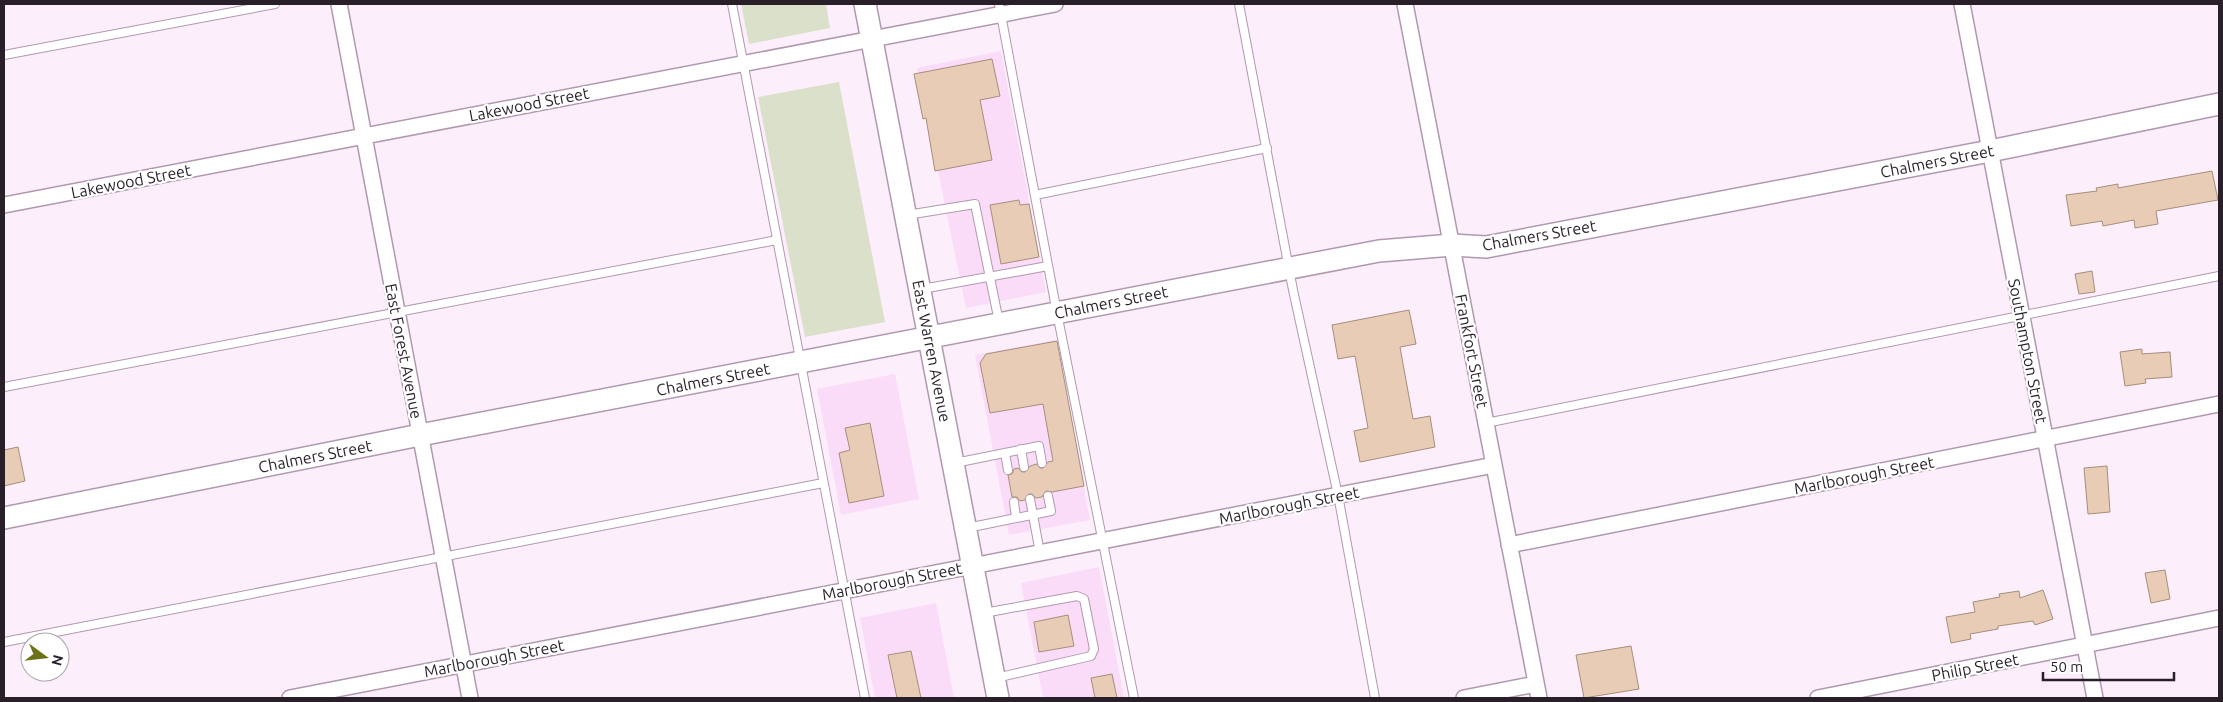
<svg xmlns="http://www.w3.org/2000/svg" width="2223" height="702" viewBox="0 0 2223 702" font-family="Ubuntu,sans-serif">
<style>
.built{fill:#fadbf8}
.green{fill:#dbe0cb}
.building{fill:#e8ccb6;stroke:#a68e7a}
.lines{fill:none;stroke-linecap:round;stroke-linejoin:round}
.lane-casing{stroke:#b099af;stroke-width:10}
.street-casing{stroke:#b099af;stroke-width:18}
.secondary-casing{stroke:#b099af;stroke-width:24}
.lane{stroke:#fff;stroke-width:8}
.street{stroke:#fff;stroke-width:15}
.secondary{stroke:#fff;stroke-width:21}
.labels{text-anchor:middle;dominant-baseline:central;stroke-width:4.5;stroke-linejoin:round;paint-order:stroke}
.street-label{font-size:16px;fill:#281f28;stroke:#fff}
</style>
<rect width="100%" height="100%" fill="#fdeefc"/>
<path class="built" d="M1001,51L1046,292L966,308L917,68Z
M1056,340L1090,520L1009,535L975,355Z
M895,374L919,499L841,515L817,389Z
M1099,567L1124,698H1043L1021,583Z
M936,603L954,698H875L860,618Z"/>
<path class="green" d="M741,4H826L830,28L749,44Z
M839,82L885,322L805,337L758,97Z"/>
<path class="building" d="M992,59L1000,96L980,100L992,160L935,171L926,118L923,119L914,74Z
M2212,171L2218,200L2156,211L2158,224L2135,228L2134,220L2103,226L2102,221L2071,226L2066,195L2097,191L2096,188L2118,184V188Z
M1019,200L1020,205L1029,204L1039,257L1001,264L990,205Z
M2092,271L2095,292L2079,294L2075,274Z
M1409,310L1416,344L1400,347L1413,419L1430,416L1435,447L1360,462L1354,431L1368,428L1355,356L1338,359L1332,325Z
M1057,341L1084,486L1052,492L1046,491L1042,497L1036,498L1032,494H1029L1025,500L1020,501L1017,497H1012L1008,475L1012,474L1014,469L1018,468L1022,472H1025L1030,466L1037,464L1040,468H1043L1048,462L1053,461L1043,404L990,413L980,363L986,354Z
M2142,349V354L2170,352L2172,377L2145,379L2146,383L2125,386L2120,352Z
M870,423L884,496L849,503L839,453L850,450L845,428Z
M18,447L25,481L4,486V450Z
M2107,466L2110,512L2088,514L2084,468Z
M2165,570L2170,599L2151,603L2145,573Z
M2043,590L2053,619L2035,625L2033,621L1998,626V629L1970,634L1971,639L1951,643L1946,617L1975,612L1973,602L2000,597L1999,594L2019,591L2020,598Z
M1068,615L1074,646L1039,652L1034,622Z
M1631,646L1639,689L1584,698L1576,655Z
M911,651L921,698H897L888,655Z
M1112,674L1117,698H1095L1091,678Z"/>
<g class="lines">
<defs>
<path id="lane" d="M732,4L865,698
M999,4L1057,313L1134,698
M1239,4L1293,290L1338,495L1375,698
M4,55L275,4
M1035,195L1267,148
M907,215L975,204L999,322
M922,289L1048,266
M4,387L777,240
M1486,423L2219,276
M1021,449L1024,467
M1005,453L1008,470
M955,463L1039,446L1042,463
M1030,499L1040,553
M1014,502L1016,518
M967,528L1051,511L1048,496
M984,613L1077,596L1084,599L1094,649L1091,656L996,678
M4,642L823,483"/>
<path id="street" d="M339,4L470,698
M1405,4L1539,698
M1962,4L2095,698
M4,205L1055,4
M1509,545L2219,404
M290,698L1494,465
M1464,698L1536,684
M1818,698L2219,618"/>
<path id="secondary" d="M865,4L998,698
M4,518L420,435L1379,251L1452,245L1486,247L1990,151L2219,104"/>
</defs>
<use href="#lane" class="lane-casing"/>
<use href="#street" class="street-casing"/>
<use href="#secondary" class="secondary-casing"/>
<use href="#lane" class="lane"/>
<use href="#street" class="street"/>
<use href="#secondary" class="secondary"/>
</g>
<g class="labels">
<g class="street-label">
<text transform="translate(529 104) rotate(-11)">Lakewood Street</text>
<text transform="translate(1937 161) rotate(-11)">Chalmers Street</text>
<text transform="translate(131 181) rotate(-11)">Lakewood Street</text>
<text transform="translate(1539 235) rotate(-10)">Chalmers Street</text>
<text transform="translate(1111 302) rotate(-11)">Chalmers Street</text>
<text transform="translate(404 351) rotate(79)">East Forest Avenue</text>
<text transform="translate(932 351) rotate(79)">East Warren Avenue</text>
<text transform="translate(1472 351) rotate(79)">Frankfort Street</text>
<text transform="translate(2028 351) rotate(79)">Southampton Street</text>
<text transform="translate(713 379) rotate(-11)">Chalmers Street</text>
<text transform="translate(315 456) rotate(-11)">Chalmers Street</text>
<text transform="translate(1864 475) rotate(-11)">Marlborough Street</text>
<text transform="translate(1289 505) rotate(-11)">Marlborough Street</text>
<text transform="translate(892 581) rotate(-11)">Marlborough Street</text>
<text transform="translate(494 658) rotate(-11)">Marlborough Street</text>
<text transform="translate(1975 667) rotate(-11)">Philip Street</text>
</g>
</g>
<rect width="2223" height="702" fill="none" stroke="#281f28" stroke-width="10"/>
<g transform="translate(45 657) rotate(105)"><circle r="24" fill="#ffffff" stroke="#a9a5a9"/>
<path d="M0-4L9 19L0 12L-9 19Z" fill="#6c7218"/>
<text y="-8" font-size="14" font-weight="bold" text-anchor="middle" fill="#281f28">N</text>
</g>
<path d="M2043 672v8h131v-8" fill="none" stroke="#281f28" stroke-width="2.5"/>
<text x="2050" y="672" font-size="15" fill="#281f28" stroke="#ffffff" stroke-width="4" paint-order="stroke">50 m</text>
</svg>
